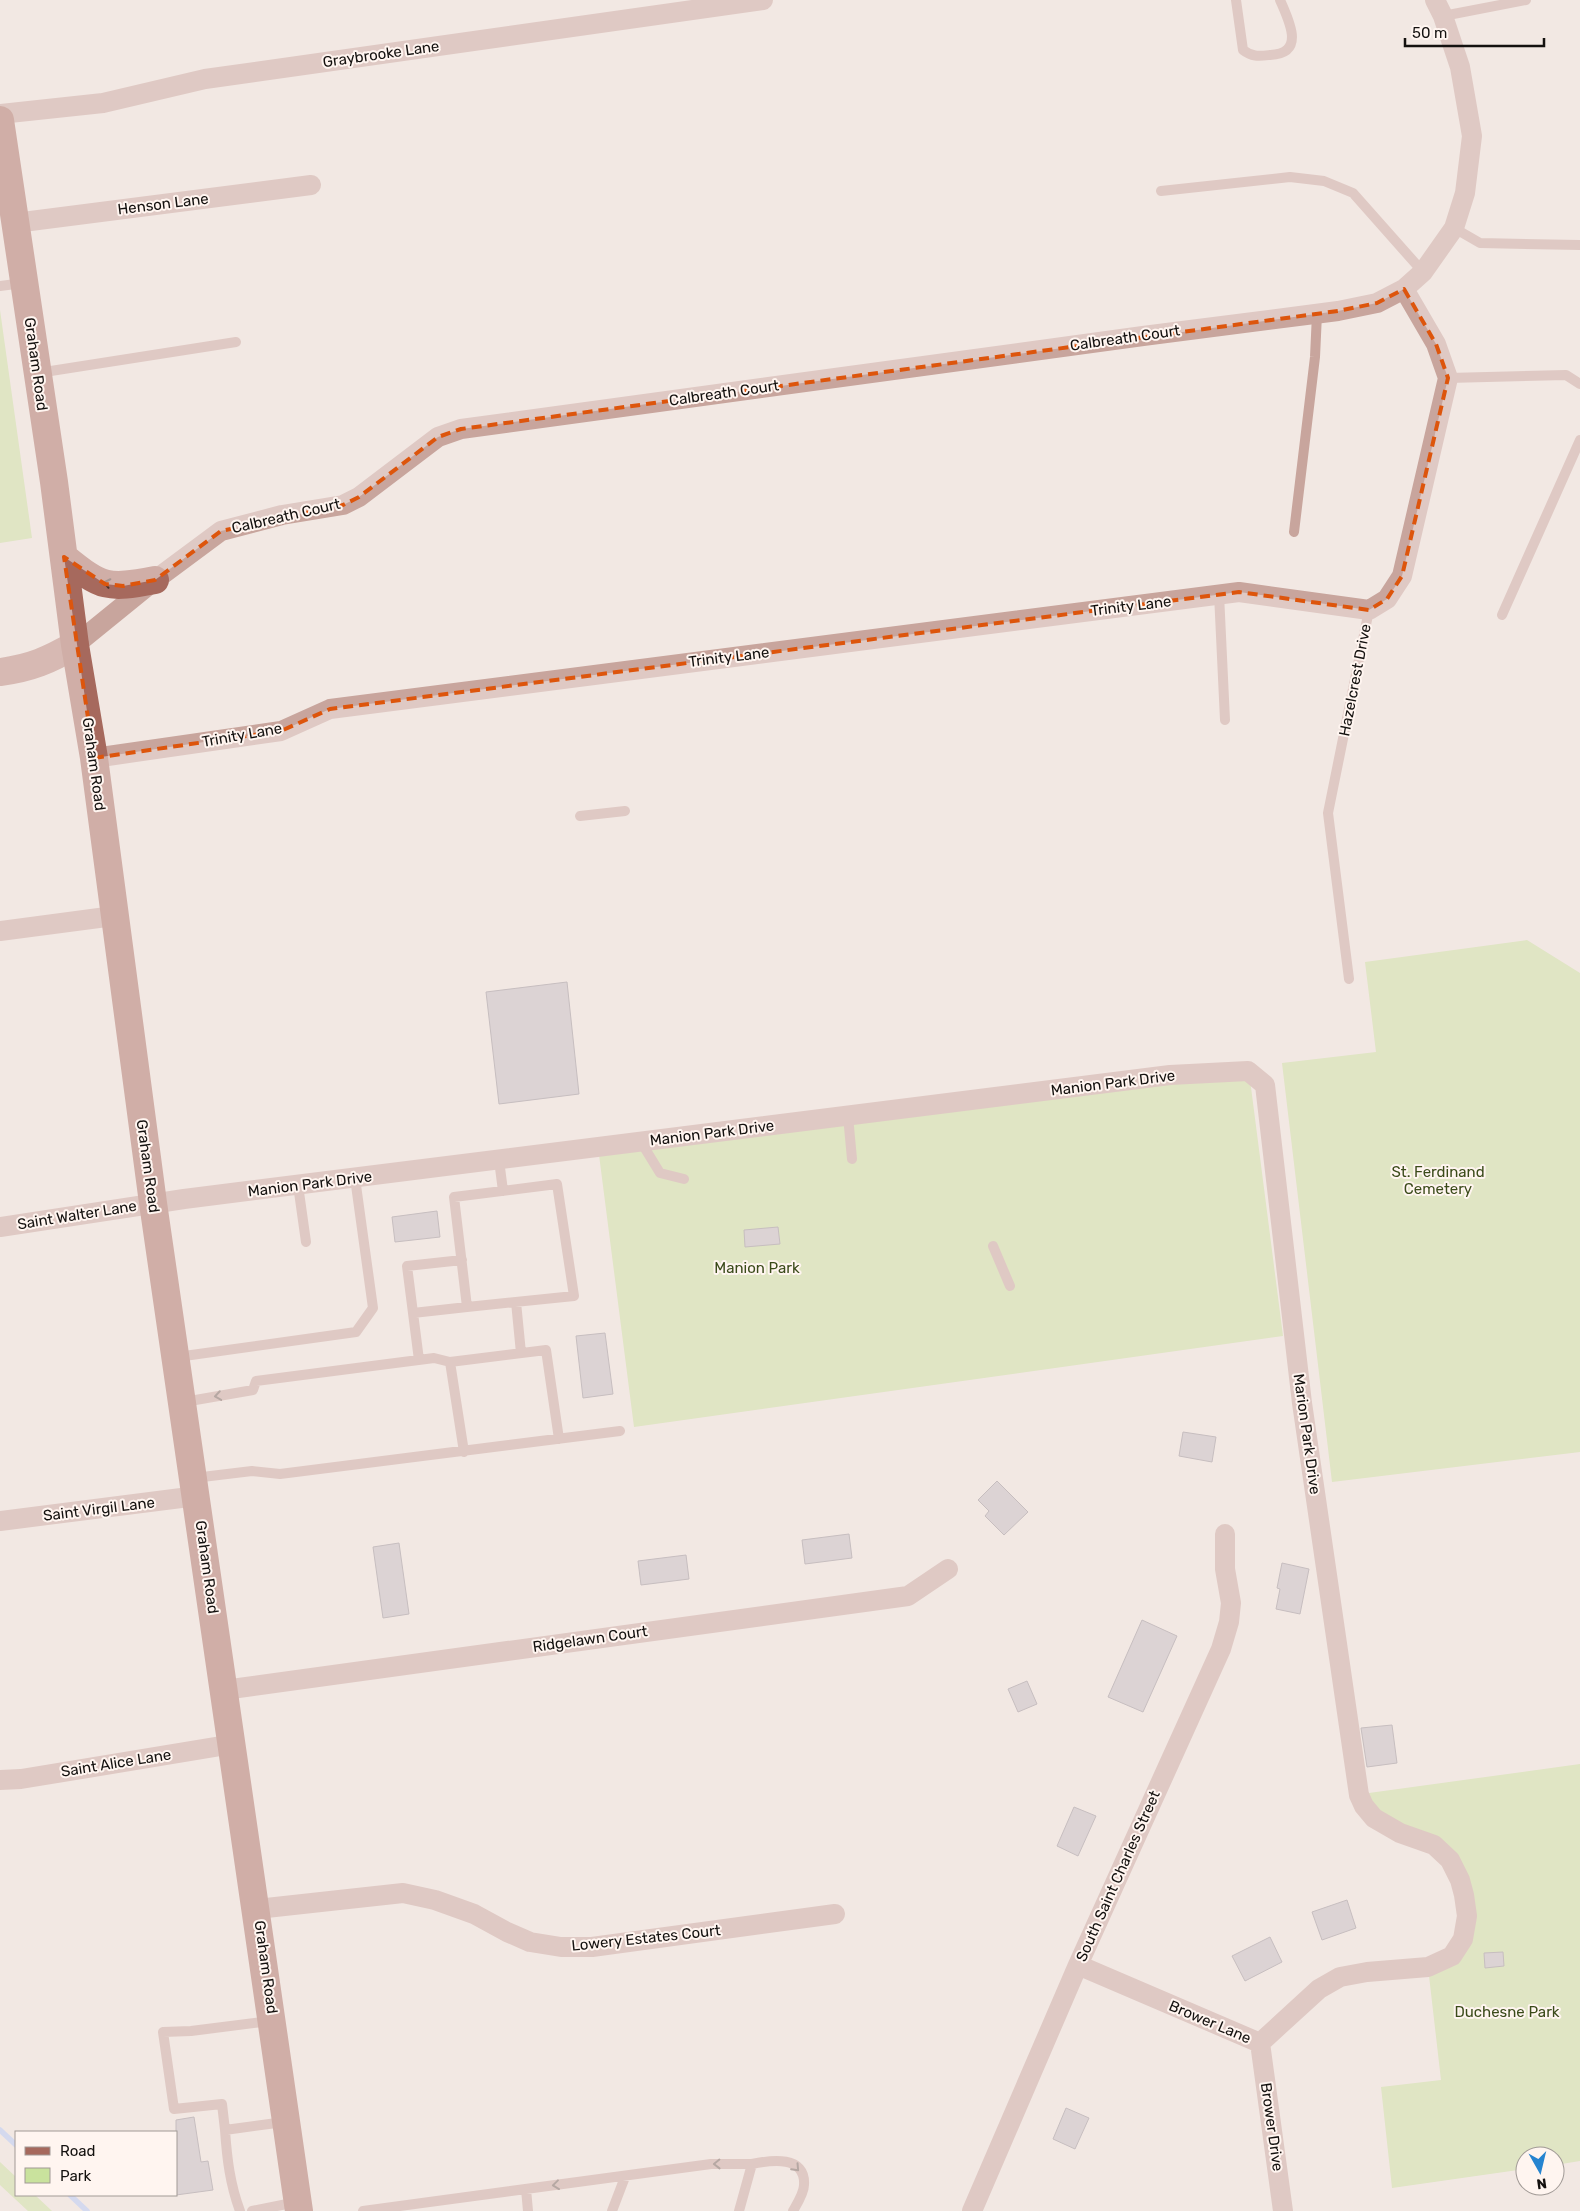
<svg xmlns="http://www.w3.org/2000/svg" width="1580" height="2211" viewBox="0 0 1580 2211" font-family="Rubik,sans-serif">
<style>
.green{fill:#c9e29d}
.lines{fill:none;stroke-linecap:round;stroke-linejoin:round}
.stream{stroke:#afc8fb;stroke-width:5.5}
.building{fill:#c0bac2;stroke:#928c93}
.lane{stroke:#c8a59d;stroke-width:10}
.street{stroke:#c8a59d;stroke-width:20}
.secondary{stroke:#b58278;stroke-width:28}
.primary{stroke:#a6695d;stroke-width:28}
.oneway{stroke:#47302a}
.oneway2{stroke:#6e5b56}
.marked{fill:none;stroke:#dd550c;stroke-width:4;stroke-dasharray:10 6;stroke-linejoin:round}
.labels{text-anchor:middle;dominant-baseline:central;stroke-width:4;stroke-linejoin:round;paint-order:stroke}
.street-label{font-size:15px;fill:#14110f;stroke:#fff5f0}
.park-label{font-size:15px;fill:#3b4b1a;stroke:#fff5f0}
</style>
<rect width="100%" height="100%" fill="#f2e8e3"/>
<path class="green" d="M0,310L32,538L0,543Z
M1527,940L1580,973V1452L1332,1482L1282,1063L1376,1052L1365,962Z
M1248,1064L1283,1336L634,1427L598,1147Z
M1580,1764V2161L1555,2165V2156H1525V2169L1392,2188L1381,2087L1441,2080L1428,1967L1463,1939L1450,1860L1374,1818L1369,1793Z
M0,2162L16,2177V2195H35L52,2211H28L0,2185Z"/>
<g class="lines">
<path class="stream" d="M0,2130L16,2145
M70,2195L87,2211"/>
</g>
<path class="building" d="M567,982L579,1094L499,1104L486,992Z
M437,1211L440,1237L395,1242L392,1217Z
M778,1227L780,1244L745,1247L744,1230Z
M605,1333L613,1394L583,1398L576,1336Z
M1183,1432L1216,1437L1212,1462L1179,1456Z
M997,1481L1028,1512L1004,1535L985,1516L989,1511L978,1500Z
M849,1534L852,1558L805,1564L802,1540Z
M399,1543L409,1614L383,1618L373,1547Z
M686,1555L689,1579L641,1585L638,1561Z
M1282,1563L1309,1569L1300,1614L1276,1609L1280,1589L1277,1588Z
M1142,1620L1177,1636L1143,1712L1108,1697Z
M1027,1681L1037,1704L1018,1712L1008,1689Z
M1392,1725L1397,1763L1367,1767L1361,1728Z
M1074,1807L1096,1816L1078,1856L1057,1846Z
M1347,1900L1356,1928L1322,1940L1312,1912Z
M1270,1937L1282,1962L1245,1981L1232,1956Z
M1503,1952L1504,1966L1485,1968L1484,1953Z
M1066,2108L1089,2118L1075,2149L1053,2139Z
M194,2117L201,2162L208,2161L213,2190L176,2195V2120Z"/>
<g class="lines">
<path class="lane" d="M1236,0L1243,50C1252,57 1259,56 1270,55C1306,53 1289,21 1280,0
M1443,16L1526,0
M1161,191L1290,177L1324,181L1353,193L1423,272
M1454,228L1480,243L1580,245
M0,286L23,283
M38,373L236,342
M1448,378L1566,375L1580,384
M1294,532L1315,357L1317,314
M1219,594L1225,720
M1502,615L1580,440
M580,816L625,811
M1349,979L1328,813L1369,610
M848,1116L852,1159
M641,1142L660,1173L684,1179
M499,1160L503,1191
M298,1185L306,1242
M993,1246L1010,1286
M516,1302L521,1353
M413,1313L467,1307L454,1197L557,1184L574,1296L467,1307
M177,1357L356,1332L373,1308L355,1178
M419,1360L407,1266L462,1260
M184,1402L253,1390L256,1381L434,1358L450,1362
M464,1452L450,1362L546,1350L559,1439
M194,1478L252,1471L280,1474L620,1431
M225,2130L222,2104L174,2109L163,2032L191,2031L270,2021
M752,2164C771,2160 806,2155 804,2185C804,2193 797,2204 793,2211
M526,2189L528,2211
M240,2211C230,2184 227,2159 225,2130L284,2122
M252,2211L297,2202
M363,2211L711,2164H752L739,2211
M612,2211L625,2177"/>
<path class="street" d="M0,114L103,103L205,79L763,0
M15,223L311,185
M75,645L155,580L221,531L282,515L343,505L359,497L438,437L461,429L1143,336L1338,311L1377,303L1404,289L1423,272L1454,228L1465,193L1472,136L1460,67L1443,16L1435,0
M94,758L281,731L330,709L1239,592L1369,610L1387,599L1402,576L1448,378L1436,344L1404,289
M0,931L114,916
M0,1227L184,1199L1170,1075L1248,1071L1265,1085L1302,1403L1359,1795L1364,1806L1374,1818L1400,1833L1434,1845L1450,1860L1460,1880L1464,1895L1467,1916L1463,1939L1452,1956L1428,1967L1367,1972L1340,1977L1319,1989L1260,2043L1078,1965
M0,1521L197,1496
M224,1690L908,1596L948,1569
M0,1780L21,1779L233,1744
M257,1909L403,1893L435,1900L474,1914L507,1932L530,1942L561,1947H592L835,1914
M1260,2043L1283,2211
M972,2211L1078,1965L1221,1649L1229,1622L1231,1603L1225,1569V1534"/>
<path class="secondary" d="M0,672C31,668 49,660 75,645"/>
<path class="primary" d="M0,120L54,482L75,645L94,758L153,1203L299,2211
M64,557C102,588 107,589 155,580"/>
</g>
<defs><path id="oneway-chevron" d="M-2-3.5L2.5 0L-2 3.5" fill="none" stroke-width="1.6" stroke-linecap="round" stroke-linejoin="round" transform="scale(1.25)"/></defs>
<use class="oneway" href="#oneway-chevron" transform="translate(107 583) rotate(-168)"/>
<g class="oneway2">
<use href="#oneway-chevron" transform="translate(218 1396) rotate(171)"/>
<use href="#oneway-chevron" transform="translate(717 2164) rotate(179)"/>
<use href="#oneway-chevron" transform="translate(796 2168) rotate(47)"/>
<use href="#oneway-chevron" transform="translate(556 2185) rotate(173)"/>
</g>
<path d="M0 0H1580V2211H0ZM1404,289L1436,344L1448,378L1402,576L1387,599L1369,610L1239,592L330,709L281,731L94,758L64,557L105,584L123,586L155,580L221,531L343,505L359,497L438,437L461,429L1338,311L1377,303Z" fill="#f2e8e3" fill-opacity=".55" fill-rule="evenodd"/>
<path class="marked" d="M1404,289L1436,344L1448,378L1402,576L1387,599L1369,610L1239,592L330,709L281,731L94,758L64,557L105,584L123,586L155,580L221,531L343,505L359,497L438,437L461,429L1338,311L1377,303Z"/>
<g class="labels">
<g class="street-label">
<text transform="translate(381 54) rotate(-8)">Graybrooke Lane</text>
<text transform="translate(163 204) rotate(-7)">Henson Lane</text>
<text transform="translate(1125 338) rotate(-8)">Calbreath Court</text>
<text transform="translate(36 364) rotate(82)">Graham Road</text>
<text transform="translate(724 393) rotate(-8)">Calbreath Court</text>
<text transform="translate(286 516) rotate(-13)">Calbreath Court</text>
<text transform="translate(1131 606) rotate(-7)">Trinity Lane</text>
<text transform="translate(729 657) rotate(-7)">Trinity Lane</text>
<text transform="translate(1355 680) rotate(-79)">Hazelcrest Drive</text>
<text transform="translate(242 735) rotate(-10)">Trinity Lane</text>
<text transform="translate(94 764) rotate(82)">Graham Road</text>
<text transform="translate(1113 1083) rotate(-7)">Manion Park Drive</text>
<text transform="translate(712 1133) rotate(-7)">Manion Park Drive</text>
<text transform="translate(148 1166) rotate(82)">Graham Road</text>
<text transform="translate(310 1184) rotate(-7)">Manion Park Drive</text>
<text transform="translate(77 1215) rotate(-9)">Saint Walter Lane</text>
<text transform="translate(1307 1434) rotate(82)">Marion Park Drive</text>
<text transform="translate(99 1509) rotate(-7)">Saint Virgil Lane</text>
<text transform="translate(207 1567) rotate(82)">Graham Road</text>
<text transform="translate(590 1639) rotate(-8)">Ridgelawn Court</text>
<text transform="translate(116 1763) rotate(-9)">Saint Alice Lane</text>
<text transform="translate(1118 1876) rotate(-66)">South Saint Charles Street</text>
<text transform="translate(646 1938) rotate(-6)">Lowery Estates Court</text>
<text transform="translate(266 1967) rotate(82)">Graham Road</text>
<text transform="translate(1210 2022) rotate(23)">Brower Lane</text>
<text transform="translate(1272 2127) rotate(82)">Brower Drive</text>
</g>
<g class="park-label">
<text x="1438" y="1172">St. Ferdinand<tspan x="1438" dy="17">Cemetery</tspan></text>
<text x="757" y="1268">Manion Park</text>
<text x="1507" y="2012">Duchesne Park</text>
</g>
</g>
<rect x="15" y="2131" width="162" height="65" fill="#fff5f0" stroke="#a19a96"/>
<rect x="25" y="2147" width="25" height="8" fill="#a6695d" stroke="#a19a96"/>
<text x="60" y="2156" font-size="15" fill="#14110f">Road</text>
<rect x="25" y="2168" width="25" height="15" fill="#c9e29d" stroke="#a19a96"/>
<text x="60" y="2181" font-size="15" fill="#14110f">Park</text>
<g transform="translate(1540 2171) rotate(172)"><circle r="24" fill="#fff5f0" stroke="#a19a96"/>
<path d="M0-4L9 19L0 12L-9 19Z" fill="#2584d0"/>
<text y="-8" font-size="14" font-weight="bold" text-anchor="middle" fill="#14110f">N</text>
</g>
<path d="M1405 38v8h139v-8" fill="none" stroke="#14110f" stroke-width="2.5"/>
<text x="1412" y="38" font-size="15" fill="#14110f" stroke="#fff5f0" stroke-width="4" paint-order="stroke">50 m</text>
</svg>
